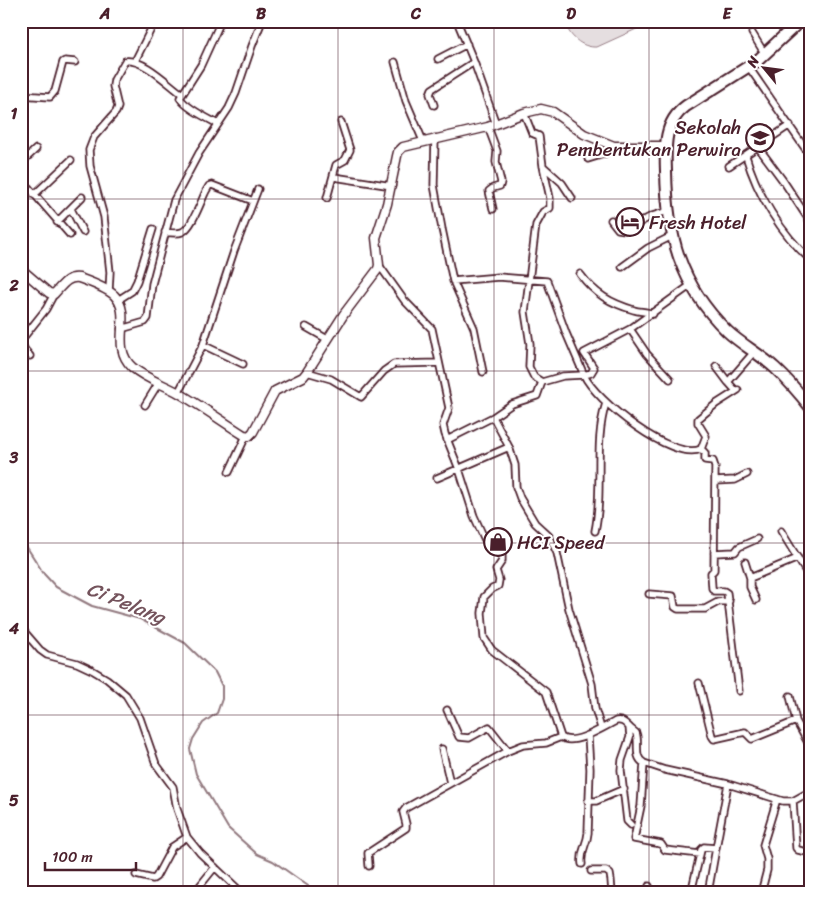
<svg xmlns="http://www.w3.org/2000/svg" width="832" height="914" viewBox="0 0 832 914" font-family="Sriracha,sans-serif">
<style>
.green{fill:#e5dee0;stroke:#987e86}
.lines{fill:none;stroke-linecap:round;stroke-linejoin:round}
.stream{stroke:#91787e;stroke-width:2}
.street-casing{stroke:#4a1f2b;stroke-width:9}
.secondary-casing{stroke:#4a1f2b;stroke-width:11}
.highway-casing{stroke:#4a1f2b;stroke-width:14}
.street{stroke:#fff;stroke-width:5.5}
.secondary{stroke:#fff;stroke-width:8}
.highway{stroke:#fff;stroke-width:10}
.grid{fill:none;stroke:#4a1f2b;stroke-width:1;stroke-opacity:0.55}
.labels{text-anchor:middle;dominant-baseline:central;stroke-width:4;stroke-linejoin:round;paint-order:stroke}
.poi-label{font-size:19px;fill:#4a1f2b;stroke:#fff;text-anchor:start}
.water-label{font-size:20px;font-style:italic;fill:#74535c;stroke:#fff}
.neatline{fill:none;stroke:#4a1f2b;stroke-width:2}
.grid-label{font-size:16px;text-anchor:middle;font-weight:bold;fill:#4a1f2b}
</style>
<rect width="100%" height="100%" fill="#fff"/>
<filter id="ink" filterUnits="userSpaceOnUse"><feTurbulence type="fractalNoise" baseFrequency=".02" numOctaves="2"/><feDisplacementMap in="SourceGraphic" scale="10" xChannelSelector="R" yChannelSelector="G"/><feConvolveMatrix kernelMatrix="1 2 1 2 8 2 1 2 1" color-interpolation-filters="sRGB"/></filter>
<g filter="url(#ink)">
<path class="green" d="M564,21H654L597,47C581,48 569,36 564,21Z"/>
<g class="lines">
<path class="stream" d="M21,538L44,574L56,587L92,606L140,619L185,643L215,672L222,686V699L217,713L203,723L193,739L190,749L196,774L228,828L257,854L273,861L318,893"/>
<defs>
<path id="street" d="M457,21L474,62L496,124
M752,33L763,51
M438,59L467,44
M135,61L155,21
M395,62L406,101L423,141
M748,66L811,157
M21,95L50,97L55,91L63,62L65,61L75,62
M434,105L430,94L432,89L474,62
M524,113L532,133L539,136L543,166L550,198V208L543,212L536,225L525,312L530,344L529,367L534,377L542,382L563,376L584,375C595,400 672,462 701,449L706,436L698,423V419L716,404L738,390
M218,124C207,118 186,108 180,98L201,65L221,21
M488,127L497,151L496,162L501,182L500,186L493,188L489,191L493,209
M435,138L434,185L442,229L453,281L474,328L483,372
M758,147L784,182L809,220
M746,156C757,194 781,234 811,260
M588,159L604,154L614,146
M21,163L36,149
M543,166L562,183L572,198
M729,166L790,125
M334,177L392,186
M21,179L70,235
M34,195L71,160
M327,198L336,165L345,160L350,150L341,122
M71,209L83,232
M611,220L618,229L625,230L652,216L668,211
M57,222L82,197
M165,232C171,233 177,234 182,232C192,228 201,201 206,191L209,186L212,185L253,201
M379,265L404,300L432,329L449,408L443,425L445,434L459,469L474,516L485,540L502,556V561L496,570L499,580L498,586L492,589L484,597L482,613L484,638L492,650L546,692L561,737C573,747 604,727 616,721C623,720 625,723 630,728C631,729 634,731 636,733C640,743 633,757 644,763L665,770L728,784L783,801H793L811,791
M622,267L648,248L672,236
M580,274C595,294 610,303 634,310C640,312 646,311 653,314
M453,281L499,277L547,281L566,333L584,375L591,373L594,368L584,353L630,329
M109,291L110,272L104,217L90,166L89,150L94,137L116,112L118,107L113,86L114,80L125,61C143,58 168,84 182,94
M118,300L132,291L137,281L153,229
M306,327L327,339
M121,329L145,322L148,318L152,284L174,200L199,153L229,108L236,93L252,46L262,21
M203,345L243,364
M30,356C25,350 20,346 23,338L46,309L54,294
M716,366L728,382
M307,372L331,379L361,397L384,371L394,364L439,363
M811,377V392
M670,379L647,354L630,329L691,285
M736,391L728,382L754,352
M178,393L203,345L234,251L258,189
M145,405L158,384
M493,417L509,447L515,465L516,487L520,498L535,523L549,536L557,553L569,609L592,684L595,709L601,728
M447,440L493,417L512,404L537,396L542,382
M701,449L705,453V460L713,461L715,467L714,570L711,573L712,588L714,591H724L727,593L739,691
M229,472L246,436
M437,478L509,447
M716,481L735,480L747,474
M595,531C604,489 593,444 606,403
M781,531L811,580
M714,553L735,552L739,547L757,539
M745,562L750,578L798,558
M803,566L811,562
M750,578V587L756,600
M649,594L673,596L675,607L678,609H705L718,602L729,601
M21,628L40,650L47,655L77,663L92,670L107,679L126,695L140,718L156,764L173,787L177,809L187,837L200,853L242,893
M699,683L712,736L714,739L745,732L752,739L796,721L811,748
M790,696L796,721
M447,710L459,737L469,738L489,727L508,751
M629,727L630,737L622,760L621,770L627,821L631,825
M442,749L450,783
M644,763L641,806L634,839L661,844L665,850L700,854
M588,801H596L624,789
M793,801L796,848L798,850L811,853
M582,864C580,850 587,846 588,833L590,769L588,735
M369,866L368,853L406,828V824L403,812L406,808L508,751L523,745L546,743L561,737
M591,871H606L610,874L611,880L612,893
M136,875L153,879L156,877L172,847L187,837
M649,886L652,893
M194,893L215,867
M691,893L701,850L704,847L716,848L728,784
M708,893L716,848
M761,893L767,870V859L763,845L777,799"/>
<path id="secondary" d="M21,269L49,293L54,294C62,286 67,276 79,278C90,282 105,287 114,295C134,315 109,345 132,367C146,379 163,384 179,393C201,406 222,421 244,435L249,436L253,432L275,391L303,377L307,372L344,314L378,269L379,265L376,238L387,204L397,156L398,152L403,147L488,127L524,113L541,109L553,112L584,134L614,146H665"/>
<path id="highway" d="M800,21L757,61L686,106C664,122 665,146 666,171C667,235 680,285 727,331C742,345 760,354 775,368C788,380 800,394 811,408"/>
</defs>
<use href="#street" class="street-casing"/>
<use href="#secondary" class="secondary-casing"/>
<use href="#highway" class="highway-casing"/>
<use href="#street" class="street"/>
<use href="#secondary" class="secondary"/>
<use href="#highway" class="highway"/>
</g>
</g>
<path class="grid" d="M183,21V893M338,21V893M494,21V893M649,21V893M21,199H811M21,371H811M21,543H811M21,715H811"/>
<defs>
<symbol id="university-ring" viewBox="-11 -11 22 22"><circle r="9.5" fill="#fff" stroke="#4a1f2b" stroke-width="1.5"/><path d="M0-5L7-2L0 1L-7-2ZM-4 1L0 2.5L4 1V4Q0 6-4 4Z" fill="#4a1f2b"/></symbol>
<symbol id="hotel-ring" viewBox="-11 -11 22 22"><circle r="9.5" fill="#fff" stroke="#4a1f2b" stroke-width="1.5"/><path d="M-6-4.5h1.5V1H6V5H4.5V3h-9V5H-6ZM-4 0a1.8 1.8 0 1 1 3.6 0ZM.5 0V-2.5h3Q6-2.5 6 0Z" fill="#4a1f2b"/></symbol>
<symbol id="shop-ring" viewBox="-11 -11 22 22"><circle r="9.5" fill="#fff" stroke="#4a1f2b" stroke-width="1.5"/><path d="M-5-2.5h2.3a2.7 3.5 0 0 1 5.4 0H5L5.5 6h-11ZM-1.5-2.5h3a1.5 2.3 0 0 0-3 0Z" fill="#4a1f2b"/></symbol>
</defs>
<g fill-rule="evenodd">
<use href="#university-ring" x="744" y="122" width="32" height="32"/>
<use href="#hotel-ring" x="614" y="206" width="32" height="32"/>
<use href="#shop-ring" x="482" y="526" width="32" height="32"/>
</g>
<g class="labels">
<g class="poi-label">
<text x="741" y="127" text-anchor="end">Sekolah<tspan x="741" dy="22">Pembentukan Perwira</tspan></text>
<text x="649" y="222">Fresh Hotel</text>
<text x="517" y="542">HCI Speed</text>
</g>
<g class="water-label">
<text transform="translate(126 603) rotate(22)">Ci Pelang</text>
</g>
</g>
<rect width="832" height="914" fill="none" stroke="#fff" stroke-width="55"/>
<g transform="translate(764 68) rotate(299)" stroke="#ffffff" stroke-width="4" paint-order="stroke">
<path d="M0-4L9 19L0 12L-9 19Z" fill="#4a1f2b"/>
<text y="-8" font-size="14" font-weight="bold" text-anchor="middle" fill="#4a1f2b">N</text>
</g>
<path d="M45 862v8h91v-8" fill="none" stroke="#4a1f2b" stroke-width="2.5"/>
<text x="52" y="862" font-size="15" fill="#4a1f2b" stroke="#ffffff" stroke-width="4" paint-order="stroke">100 m</text>
<rect x="28" y="28" width="776" height="858" class="neatline"/>
<g class="grid-label">
<text x="105" y="19">A</text>
<text x="261" y="19">B</text>
<text x="416" y="19">C</text>
<text x="571" y="19">D</text>
<text x="727" y="19">E</text>
<text x="14" y="119">1</text>
<text x="14" y="291">2</text>
<text x="14" y="463">3</text>
<text x="14" y="634">4</text>
<text x="14" y="806">5</text>
</g>
</svg>
